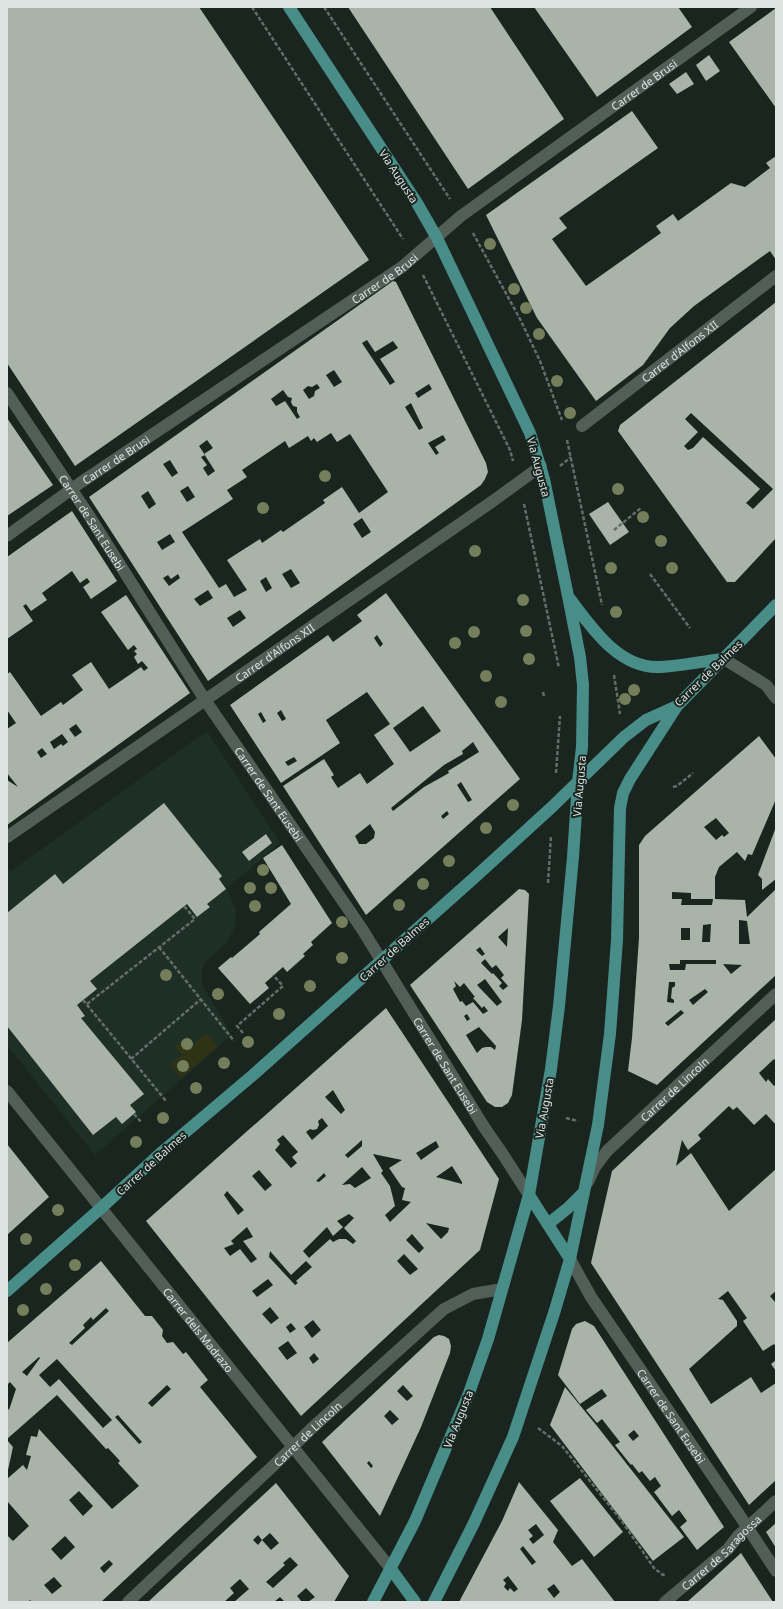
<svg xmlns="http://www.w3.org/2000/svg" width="783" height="1609" viewBox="0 0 783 1609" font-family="'Noto Sans',sans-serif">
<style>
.built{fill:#1e2f27}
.green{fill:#2f3315}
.building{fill:#aab3a8;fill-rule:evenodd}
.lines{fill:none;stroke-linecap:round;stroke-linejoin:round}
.path{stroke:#646d69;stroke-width:2.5;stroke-dasharray:4 2;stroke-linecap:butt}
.minor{stroke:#525f59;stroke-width:12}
.major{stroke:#488d87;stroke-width:12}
.tree{fill:#757e5a}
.labels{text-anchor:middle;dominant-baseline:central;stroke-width:4;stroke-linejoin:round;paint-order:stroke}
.street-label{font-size:11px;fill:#dde4e1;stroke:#1a2520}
</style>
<rect width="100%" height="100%" fill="#1a2520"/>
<path class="built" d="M207,731L280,843L227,888L236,911L235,926L228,941L206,962L202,969L201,979L204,988L232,1035L95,1155L7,1045V869L11,871Z"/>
<path class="green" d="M206,1033L218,1046L181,1078L170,1065L182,1055L175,1047L187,1036L194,1044Z"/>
<path class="building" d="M7,7H199L369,260L75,466L7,363Z
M348,7H490L564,119L468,189Z
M534,7H678L692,27L597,97Z
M776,8V108L729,42Z
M709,55L720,71L706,81L696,65Z
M686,72L694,84L677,94L669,84Z
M632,111L658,148L559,218L567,228L552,239L586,286L661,233L656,226L673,214L678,221L731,183L745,187L770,168L766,163L776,156V260L770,251L694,306L670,328L643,365L596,401L537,318L486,215Z
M393,281L396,282L486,463L488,472L485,479L481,485L208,681L89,497ZM367,340L375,352L393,341L398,348L380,359L395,382L390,385L362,343ZM334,370L342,382L334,387L326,375ZM317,384L320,388L315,391L314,396L309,399L303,390L308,386L312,387ZM429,384L432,389L418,398L415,393ZM283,390L288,397L292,398L291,402L293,406L297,407V412L300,417L297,419L285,401L276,406L271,399ZM411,403L423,428L419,430L405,407ZM331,433L337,442L350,434L388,492L359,513L342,487L323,500L325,503L283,532L281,530L262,543L260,539L227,560L247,590L234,597L226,584L219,588L182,532L233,499L227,490L247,477L242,470L285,441L289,448L308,436L311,441L314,438L317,442ZM443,435L446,440L435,447L439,453L436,455L428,443ZM207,440L213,448L204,454L215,471L208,476L203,468L207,465L201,457L205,455L199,446ZM170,460L178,473L172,477L163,464ZM188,486L195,497L187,502L180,491ZM148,491L156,504L149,509L141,496ZM362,518L371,532L362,538L353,524ZM170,534L175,542L162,550L157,542ZM291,569L300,583L291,588L282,574ZM178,574L180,578L169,586L163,578L168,575L171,579ZM266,577L272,588L266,592L260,581ZM208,590L213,598L200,606L194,599ZM240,610L246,618L233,627L227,618Z
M776,302V538L735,582H727L618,431L620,425ZM691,413L773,489L753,509L746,503L760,489L703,437L693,448L688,450L684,446L698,432L685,419Z
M7,418L53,485L7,516Z
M608,502L629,532L610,545L589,514Z
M72,511L117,581L91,599L83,587L90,582L87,578L80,583L72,571L42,593L47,600L31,611L26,604L23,606L33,621L7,639V557Z
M386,593L520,779L366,915L283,786L324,759L334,775L331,777L338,788L360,773L367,784L394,764L374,735L390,724L367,692L326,720L340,743L281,783L230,705L328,635L333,642L362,621L357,615ZM377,635L383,644L380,647L374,638ZM423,706L441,731L410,752L393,728ZM281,710L286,719L282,721L277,713ZM261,712L266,721L263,723L258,714ZM473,742L479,752L448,771L449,773L424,787L393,811L391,808L444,765L463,754L462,751ZM294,757L297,761L288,766L285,762ZM461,782L472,800L468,802L457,785ZM447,811L449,814L443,819L441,816ZM370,824L375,832L374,838L366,844H359L355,836Z
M126,595L190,693L7,825V780L18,787L7,773V729L16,723L7,710V674L10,672L41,716L61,702L63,705L83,690L72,675L91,662L109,689L141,667L144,671L148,668L142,661L138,664L134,657L137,654L134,651L137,649L134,645L128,650L101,612ZM76,724L82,732L75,737L69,729ZM62,734L68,742L63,746L61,744L54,749L50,742ZM42,748L47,754L41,758L37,752Z
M759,736L776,759V799L752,855L748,854L745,861L737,852L719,867L715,877V899L745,900L747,917L776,889V975L657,1085L628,1071L632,1038L639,938V845L645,836ZM716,818L729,833L724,837L722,835L716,840L704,827ZM672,892L691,893V899H713L712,905H681L682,899H672ZM739,920L747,921L750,944H739ZM711,924L710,942H702L703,925ZM681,928H690V940H681ZM680,960H716V964H686L685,970H670L669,964H680ZM723,964L742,965L731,974ZM669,982H675V986L672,988L671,998L674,1000V1003L667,1002ZM705,989L708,992L693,1005L689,1000ZM681,1010L684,1013L668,1026L665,1023Z
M164,803L222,876L219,879L226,889L207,904L210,907L197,917L187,904L90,981L97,989L77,1005L85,1016L81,1018L144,1094L130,1105L136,1112L122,1124L116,1117L93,1135L7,1026V913L55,874L63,884Z
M776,827V879L762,890V879L758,875Z
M266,834L272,843L249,861L242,852Z
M282,845L332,923L311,942L313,945L303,954L305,956L287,972L283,967L265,983L269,988L250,1004L218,968L231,957L232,958L260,934L259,932L291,904L263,858Z
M519,889L525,890L529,894L522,1020L512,1095L508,1103L502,1107H495L487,1102L410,985ZM508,928L507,947L498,937ZM480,947L485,954L482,956L476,950ZM485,959L492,968L496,965L504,975L501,978L508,986L503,990L499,986L502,983L493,973L492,974L481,963ZM485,979L502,1002L497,1006L477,985ZM454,981L460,987L464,983L475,997L473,998L482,1008L484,1006L488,1011L483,1014L473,1002L466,1006L462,1001L460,1002L453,989L456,986ZM467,1014L470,1019L467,1021L464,1016ZM479,1027L496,1046L495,1050L491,1047H486L482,1048L477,1053L466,1035Z
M386,1008L499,1179L480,1250L301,1416L146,1221ZM333,1090L345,1110L341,1114L325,1097ZM322,1118L328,1126L312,1140L306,1132L310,1129L313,1130L317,1129L319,1125L318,1121ZM283,1135L298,1152L292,1157L297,1163L291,1168L275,1150L280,1144L277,1140ZM362,1140V1146L348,1158L345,1155ZM436,1141L439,1147L421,1160L416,1153ZM373,1154L402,1160L389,1168L402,1187L405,1188L402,1200L411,1202L390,1222L385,1215L395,1206L390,1186L381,1173L383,1171ZM452,1166L462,1182V1184L436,1177ZM362,1167L371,1178L355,1188L350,1184L342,1185ZM259,1170L272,1185L265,1191L252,1176ZM324,1173L326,1176L319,1182L316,1181ZM227,1191L244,1210L238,1215L224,1195ZM349,1214L354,1218L344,1228L356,1241L353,1244L346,1239H339L333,1242L330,1239L309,1258L303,1251L327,1227L333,1236L343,1227L337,1221ZM426,1223L449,1228L448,1232L441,1239ZM247,1227L253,1237L243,1241L257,1259L251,1263L240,1249L230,1256L224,1248L234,1244L231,1241ZM412,1234L424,1248L419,1253L406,1240ZM270,1251L291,1275L306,1261L312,1267L296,1281L298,1283L295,1285L269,1257ZM404,1254L418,1269L410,1275L397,1261ZM268,1279L273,1285L257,1297L252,1291ZM270,1307L279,1318L271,1324L262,1314ZM313,1320L321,1330L312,1338L304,1327ZM291,1323L296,1329L290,1333L286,1327ZM288,1341L297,1353L287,1360L278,1348ZM314,1353L319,1359L313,1364L309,1358Z
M776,1019V1061L774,1059L759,1073L766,1082L768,1079L774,1086L776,1084V1125L766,1114L754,1125L737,1107L733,1110L729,1106L698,1135L701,1139L688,1150L682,1140L676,1166L691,1153L729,1211L776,1169V1291L770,1296L775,1302L776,1301V1347L774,1344L763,1351L743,1321L747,1318L728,1291L718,1299L723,1300L737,1321V1326L689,1369L711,1404L751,1377L761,1393L776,1383V1480L749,1505L591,1263L612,1171Z
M7,1144L49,1197L7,1235Z
M101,1261L145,1316H152L163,1330L162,1336L167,1343L173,1342L183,1354L186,1352L208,1380L200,1387L257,1457L101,1602H32L30,1600L28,1602H7V1535L13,1541L29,1526L7,1501V1479L23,1465L27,1470L31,1456L26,1455L31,1436L37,1437L39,1429L112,1509L139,1486L118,1463L120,1461L108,1448L106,1449L57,1395L7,1439V1407L9,1410L16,1389L10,1382L7,1385V1343ZM106,1308L109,1311L72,1345L69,1343L85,1328L83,1325L91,1317L93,1320ZM39,1357L40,1358L27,1376L22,1372ZM57,1359L112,1420L103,1428L59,1379L50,1387L39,1375ZM167,1385L171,1389L152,1407L148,1403ZM118,1415L142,1442L139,1444L115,1417ZM79,1491L93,1506L83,1516L69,1500ZM65,1536L75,1547L61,1560L51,1549ZM109,1560L113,1564L104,1573L100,1568ZM54,1577L62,1586L52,1594L44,1585Z
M585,1321L594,1326L724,1527L697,1550L680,1527L687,1521L679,1510L672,1516L654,1492L661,1486L655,1477L650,1481L642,1471L639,1473L632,1464L631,1465L615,1445L620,1442L609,1428L602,1419L597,1423L586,1410L607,1396L602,1389L580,1404L558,1375L572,1329L576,1324ZM634,1430L639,1436L633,1441L628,1435Z
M439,1335L444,1336L449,1339L451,1346L450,1353L421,1427L380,1516L322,1442L434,1337ZM403,1385L413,1396L407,1401L397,1391ZM390,1410L399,1419L392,1425L384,1416ZM369,1461L373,1466L371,1468L367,1463Z
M776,1360V1371L771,1364Z
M565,1387L597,1426L684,1537L653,1561L550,1425Z
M7,1440L13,1447L8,1470H7Z
M580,1478L623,1532L594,1557L550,1501Z
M519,1482L558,1530L553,1542L572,1566L582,1559L615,1602H459L502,1521ZM536,1524L544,1535L533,1544L529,1539L533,1536L528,1530ZM523,1546L536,1562L532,1565L520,1549ZM508,1576L518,1589L514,1592L510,1588L508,1591L504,1587L506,1583L503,1580ZM554,1584L560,1592L554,1598L547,1589Z
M276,1483L349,1576L334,1602H308L315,1597L306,1588L297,1596L302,1602H285L280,1597L274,1602H234L249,1589L240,1579L230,1588L234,1593L224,1602H148ZM270,1533L279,1543L271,1550L262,1540L258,1545L253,1540L258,1535L262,1540ZM290,1557L298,1565L273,1588L266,1582L285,1565L283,1563Z
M776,1523V1548L766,1532Z
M741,1553L773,1602H687L705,1586Z"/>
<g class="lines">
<path class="path" d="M252,7L403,239
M324,7L450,199
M473,233L520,319L540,361L562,420
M423,275L510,450L513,461
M567,440L602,605
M560,466L571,457
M524,504L559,668
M614,530L641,508
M650,574L690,628
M614,675L620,714
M543,692L544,697
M556,773L560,716
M673,787L677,786L693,773
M548,883L551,836
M159,947L234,1041
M83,1000L166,1101
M87,1004L195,919L184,906
M243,1033L237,1026L283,986L273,975
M131,1059L201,999
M134,1114L142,1123
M566,1118L578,1121
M538,1428L562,1446L621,1520L654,1568L663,1575L666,1574"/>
<g class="minor">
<path id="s1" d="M7,393L88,514L205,700L362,929L484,1127L502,1153L529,1195"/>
<path id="s2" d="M582,426L776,276"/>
<path id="s3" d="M7,536L80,483L402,267L461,216L751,7"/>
<path d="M724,659L766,685L776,698"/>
<path id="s4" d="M7,837L493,501L541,466"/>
<path id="s5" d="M7,1091L391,1569"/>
<path id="s6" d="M588,1182L595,1167L607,1151L776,994"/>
<path id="s7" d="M570,1259L591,1297L740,1516L776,1571"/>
<path id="s8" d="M128,1602L275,1464L311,1429L444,1309L473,1294L502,1289"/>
<path id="s9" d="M665,1602L728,1549L738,1536L776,1501"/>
</g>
<path class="major" d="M289,7L417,203L437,238L530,433L544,479L568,596L580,657L583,685L582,747L578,782L573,857L559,1006L551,1069L529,1195L488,1339L469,1393L415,1521L373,1602
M570,599C592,628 619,669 660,667C681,666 703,661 724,659
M529,1195L570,1259
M548,1224L568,1208L584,1192
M7,1291L101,1208L162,1152L253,1075L474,878L553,806L624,737L646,720L677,706L776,605
M391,1569L415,1602
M434,1602L474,1523L513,1437L555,1310L570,1259L598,1125L610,1034L617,940L620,808L623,793L630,779L677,706"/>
</g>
<g class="tree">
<circle cx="490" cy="244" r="6"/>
<circle cx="514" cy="289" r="6"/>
<circle cx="526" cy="308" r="6"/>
<circle cx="539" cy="334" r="6"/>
<circle cx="557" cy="381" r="6"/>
<circle cx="570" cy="413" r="6"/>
<circle cx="325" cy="476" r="6"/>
<circle cx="618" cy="489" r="6"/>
<circle cx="263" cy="508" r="6"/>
<circle cx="643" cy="517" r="6"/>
<circle cx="661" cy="541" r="6"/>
<circle cx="475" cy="551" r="6"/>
<circle cx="611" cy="568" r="6"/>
<circle cx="672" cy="568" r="6"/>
<circle cx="523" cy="600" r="6"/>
<circle cx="616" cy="612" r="6"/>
<circle cx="526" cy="631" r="6"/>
<circle cx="474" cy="632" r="6"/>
<circle cx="455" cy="643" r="6"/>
<circle cx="529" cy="659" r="6"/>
<circle cx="486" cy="676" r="6"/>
<circle cx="634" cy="690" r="6"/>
<circle cx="625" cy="699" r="6"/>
<circle cx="501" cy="702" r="6"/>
<circle cx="513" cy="805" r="6"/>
<circle cx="486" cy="828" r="6"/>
<circle cx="449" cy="861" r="6"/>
<circle cx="263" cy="870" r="6"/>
<circle cx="423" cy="884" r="6"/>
<circle cx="250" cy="888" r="6"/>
<circle cx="271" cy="888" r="6"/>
<circle cx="399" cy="905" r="6"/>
<circle cx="255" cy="906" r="6"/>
<circle cx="342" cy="922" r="6"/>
<circle cx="342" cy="958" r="6"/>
<circle cx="166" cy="975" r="6"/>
<circle cx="310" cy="986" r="6"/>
<circle cx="218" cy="994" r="6"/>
<circle cx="279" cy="1014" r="6"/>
<circle cx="248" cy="1042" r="6"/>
<circle cx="187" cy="1044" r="6"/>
<circle cx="224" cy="1063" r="6"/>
<circle cx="183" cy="1066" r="6"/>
<circle cx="196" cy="1088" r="6"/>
<circle cx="163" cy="1118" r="6"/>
<circle cx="136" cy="1142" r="6"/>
<circle cx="58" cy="1210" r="6"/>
<circle cx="26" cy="1239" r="6"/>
<circle cx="75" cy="1265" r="6"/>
<circle cx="46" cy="1289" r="6"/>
<circle cx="23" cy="1310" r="6"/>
</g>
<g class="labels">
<g class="street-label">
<text stroke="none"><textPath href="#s3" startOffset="781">Carrer de Brusi</textPath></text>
<text transform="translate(399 176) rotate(57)">Via Augusta</text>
<text stroke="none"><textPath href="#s3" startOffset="457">Carrer de Brusi</textPath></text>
<text stroke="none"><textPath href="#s2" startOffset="123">Carrer d'Alfons XII</textPath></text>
<text stroke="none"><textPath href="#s3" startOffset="133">Carrer de Brusi</textPath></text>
<text transform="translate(539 467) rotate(75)">Via Augusta</text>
<text stroke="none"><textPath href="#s1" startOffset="155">Carrer de Sant Eusebi</textPath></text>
<text stroke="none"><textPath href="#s4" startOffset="325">Carrer d'Alfons XII</textPath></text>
<text transform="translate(708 673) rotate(-44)">Carrer de Balmes</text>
<text transform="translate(579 786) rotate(-85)">Via Augusta</text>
<text stroke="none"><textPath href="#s1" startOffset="479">Carrer de Sant Eusebi</textPath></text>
<text transform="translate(394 949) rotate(-42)">Carrer de Balmes</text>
<text stroke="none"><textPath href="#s1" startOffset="803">Carrer de Sant Eusebi</textPath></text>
<text stroke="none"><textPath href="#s6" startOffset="128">Carrer de Lincoln</textPath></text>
<text transform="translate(544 1108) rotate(-80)">Via Augusta</text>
<text transform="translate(151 1163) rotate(-42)">Carrer de Balmes</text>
<text stroke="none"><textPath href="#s5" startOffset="306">Carrer dels Madrazo</textPath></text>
<text stroke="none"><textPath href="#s7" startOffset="187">Carrer de Sant Eusebi</textPath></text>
<text transform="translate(458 1419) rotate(-68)">Via Augusta</text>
<text stroke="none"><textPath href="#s8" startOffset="246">Carrer de Lincoln</textPath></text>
<text stroke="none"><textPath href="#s9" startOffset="75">Carrer de Saragossa</textPath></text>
</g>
</g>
<rect width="783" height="1609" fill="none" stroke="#dde4e1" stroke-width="16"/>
</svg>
